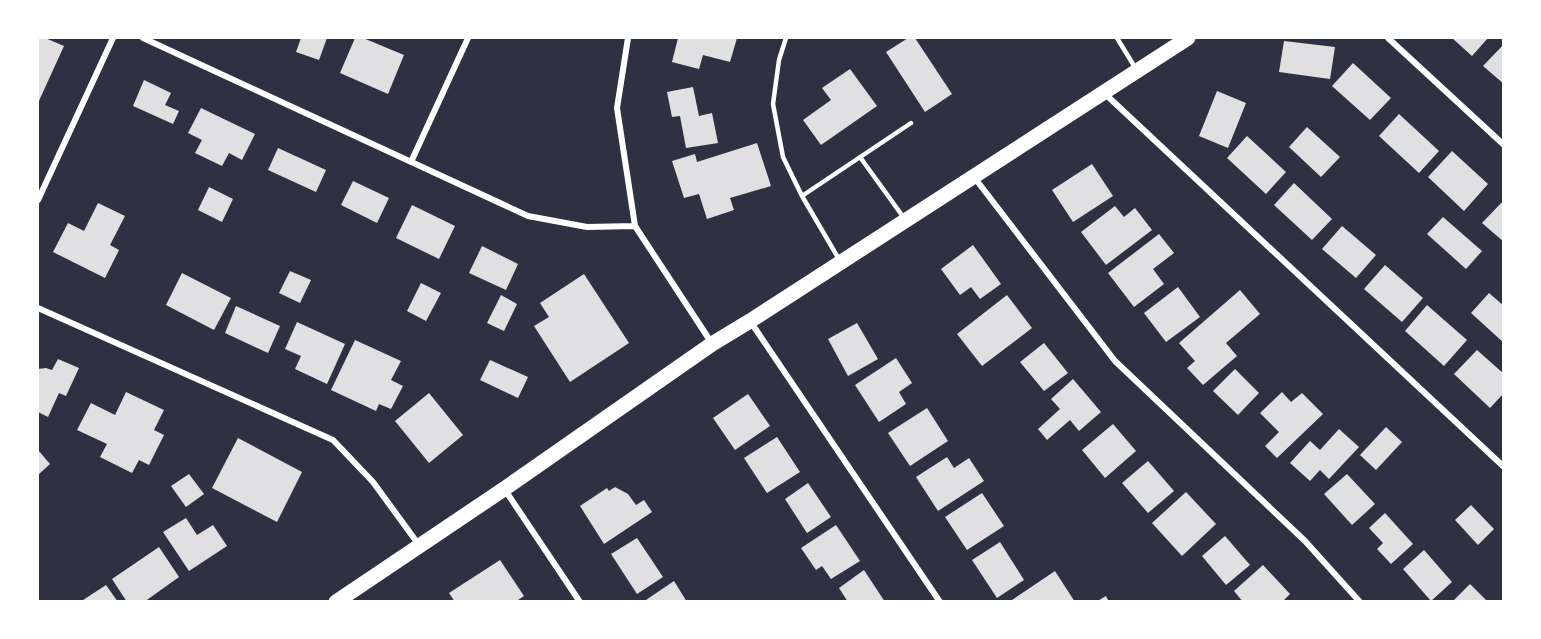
<svg xmlns="http://www.w3.org/2000/svg" width="1541" height="639" viewBox="0 0 1541 639" font-family="'DM Sans',sans-serif">
<style>
.building{fill:#e0e0e3}
.lines{fill:none;stroke-linecap:round;stroke-linejoin:round}
.service{stroke:#fff;stroke-width:4.5}
.minor{stroke:#fff;stroke-width:6}
.primary{stroke:#fff;stroke-width:15}
</style>
<rect width="100%" height="100%" fill="#2d3142"/>
<path class="building" d="M38,38H45L64,46L38,103Z
M301,38H327L319,60L296,52Z
M355,38H363L404,55L388,94L340,73Z
M678,38H737L730,62L703,55L699,69L672,62Z
M908,38H915L952,94L925,112L886,52Z
M1452,38H1488L1472,56Z
M1284,41L1335,47L1330,79L1279,72Z
M1504,44V84L1483,66Z
M1353,63L1391,98L1370,120L1332,86Z
M850,69L877,106L821,145L803,120L831,100L822,88Z
M144,80L171,93L165,105L179,111L173,124L133,106Z
M693,87L699,116L712,113L718,143L686,148L680,116L672,117L667,92Z
M1217,91L1246,103L1228,148L1199,136Z
M201,108L255,134L242,160L229,153L222,166L195,153L202,140L188,133Z
M1399,114L1439,151L1419,173L1379,136Z
M1307,127L1340,157L1321,177L1289,147Z
M1247,136L1286,172L1266,194L1227,158Z
M757,143L771,186L730,198L734,210L707,219L699,194L684,198L672,161L695,154L697,162Z
M278,148L326,170L316,192L268,170Z
M1452,151L1488,184L1464,211L1428,177Z
M1092,164L1113,196L1073,222L1052,190Z
M353,181L389,198L377,223L341,205Z
M1294,183L1332,219L1312,240L1274,205Z
M209,187L233,199L222,222L198,210Z
M1504,200V242L1482,223Z
M98,203L125,216L110,245L119,250L105,278L53,252L68,223L84,231Z
M412,205L455,226L439,259L396,238Z
M1115,206L1124,217L1135,208L1152,230L1106,265L1081,232Z
M1443,217L1482,251L1466,269L1427,234Z
M1342,226L1376,255L1356,278L1322,249Z
M1159,234L1174,253L1153,269L1164,284L1134,307L1108,273Z
M973,245L1001,284L980,299L971,287L960,295L941,269Z
M482,246L518,264L506,290L469,273Z
M1385,265L1423,298L1402,322L1364,289Z
M290,271L311,280L300,303L279,293Z
M182,273L231,298L214,330L166,305Z
M584,274L629,343L570,382L534,326L549,317L540,303Z
M421,283L441,293L426,321L407,311Z
M1178,287L1200,317L1166,342L1144,313Z
M1240,290L1260,314L1226,343L1237,356L1203,385L1187,368L1195,361L1179,343Z
M1489,293L1504,306V343L1471,313Z
M501,295L517,304L504,331L487,323Z
M1007,295L1032,328L982,366L957,334Z
M1427,305L1467,340L1444,366L1405,331Z
M236,306L280,326L268,353L225,333Z
M297,322L345,344L327,384L295,369L301,356L285,349Z
M857,323L878,359L848,376L828,339Z
M355,340L401,361L391,380L403,386L391,409L379,404L376,411L331,390Z
M1044,343L1068,373L1044,391L1020,362Z
M1477,350L1504,374V393L1490,408L1454,374Z
M896,358L912,383L899,392L906,404L879,422L855,385Z
M58,359L79,368L66,396L59,393L48,417L38,412V369L46,368L52,370Z
M490,360L528,377L518,398L480,380Z
M1235,369L1259,393L1238,415L1213,391Z
M1073,379L1101,412L1079,431L1070,420L1047,440L1038,429L1060,409L1051,399Z
M126,392L164,410L154,430L164,435L149,465L139,460L132,473L100,457L107,444L77,430L91,403L115,415Z
M1282,392L1291,402L1302,393L1323,414L1277,458L1265,446L1279,432L1260,413Z
M429,393L463,435L429,463L395,421Z
M748,394L770,426L735,450L713,418Z
M927,408L948,441L910,466L888,433Z
M1113,424L1136,451L1105,478L1082,450Z
M1386,427L1402,442L1376,470L1360,455Z
M1339,429L1359,447L1329,479L1320,470L1310,481L1290,463L1310,441L1320,450Z
M777,437L800,472L767,493L744,458Z
M238,438L302,472L277,522L212,488Z
M38,450L50,464L38,475Z
M947,457L954,468L969,458L984,481L938,511L916,477Z
M1148,461L1174,491L1148,513L1122,483Z
M189,474L204,494L186,507L171,486Z
M1347,474L1375,504L1352,525L1324,494Z
M808,483L831,517L807,533L785,499Z
M615,487L628,494L636,505L644,500L652,512L604,544L580,506L607,488L609,491Z
M1186,492L1216,524L1182,556L1152,523Z
M982,493L1004,526L967,550L945,517Z
M1471,505L1494,529L1478,545L1455,520Z
M1385,513L1413,544L1391,564L1377,549L1383,543L1369,528Z
M186,518L197,535L213,525L227,546L189,571L163,532Z
M836,525L860,561L831,579L822,566L816,570L801,548Z
M1225,536L1250,565L1226,585L1202,556Z
M637,538L663,577L637,594L611,554Z
M1000,542L1024,580L997,598L972,560Z
M159,547L179,577L144,602H127L112,579Z
M1424,550L1452,582L1431,601L1403,569Z
M500,560L524,596L515,602H491L490,600L488,602H455L449,593Z
M1263,565L1290,594L1282,602H1243L1234,591Z
M864,570L885,602H848L839,588Z
M1055,571L1075,602H1009Z
M674,581L687,602H643Z
M1470,584L1488,602H1452Z
M106,585L118,602H80Z
M1106,596L1109,602H1096Z"/>
<g class="lines">
<path class="service" d="M786,38L779,60L773,104L783,157L802,196L840,261
M1117,38L1136,69
M860,157L904,218
M802,196L911,123"/>
<path class="minor" d="M143,38L528,216L587,227L635,226
M628,38L617,108L635,226L711,342
M1388,38L1504,145
M1103,92L1504,467
M411,162L468,38
M974,177L1115,361L1305,541L1360,602
M38,200L113,38
M38,308L333,440L373,482L419,545
M750,321L940,602
M505,490L580,602"/>
<path class="primary" d="M336,602L504,489L712,344L750,321L1188,38"/>
</g>
<rect width="1541" height="639" fill="none" stroke="#ffffff" stroke-width="78"/>
</svg>
